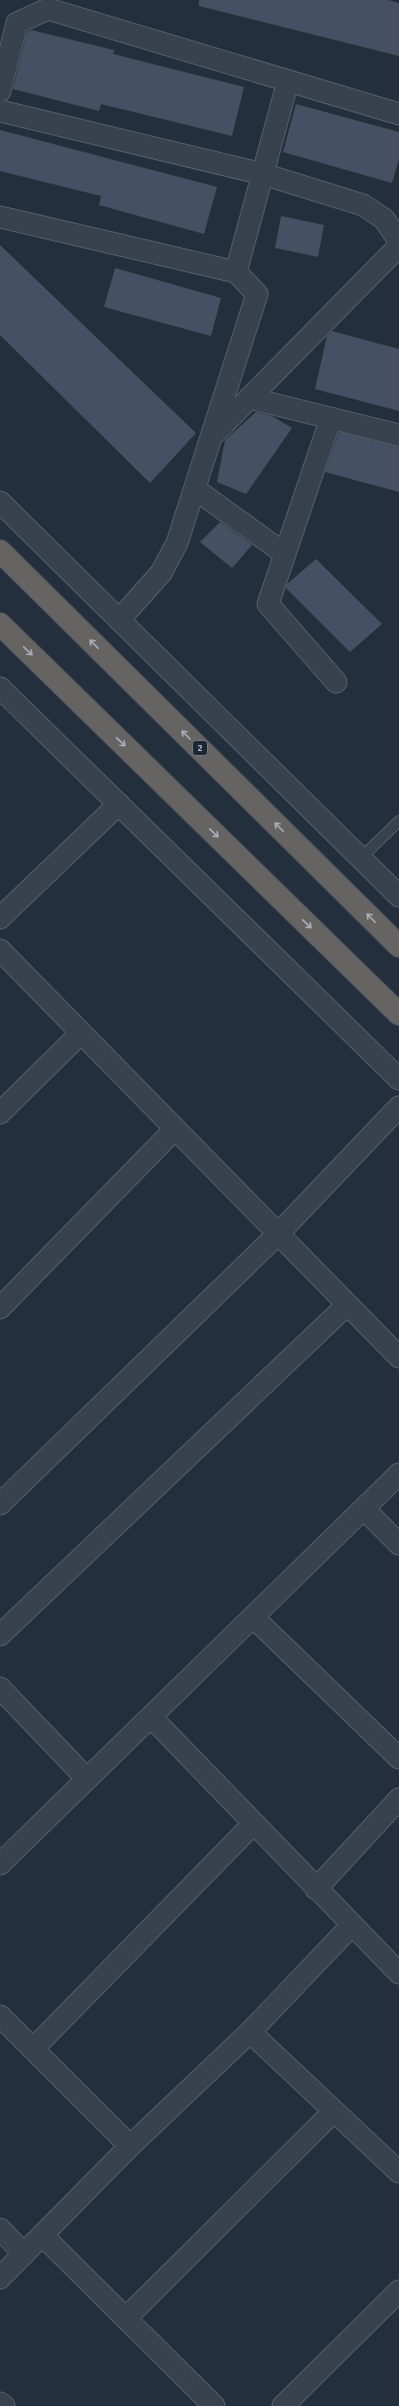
<svg xmlns="http://www.w3.org/2000/svg" width="399" height="2406" viewBox="0 0 399 2406" font-family="'Fira Sans',sans-serif">
<style>
.building{fill:#455162}
.lines{fill:none;stroke-linecap:round;stroke-linejoin:round}
.service-casing{stroke:#565f6c;stroke-width:12}
.minor-casing{stroke:#565f6c;stroke-width:23}
.trunk-casing{stroke:#434c59;stroke-width:24}
.service{stroke:#38414e;stroke-width:10}
.minor{stroke:#38414e;stroke-width:21}
.trunk{stroke:#656462;stroke-width:22}
.oneway{stroke:#a8afba}
.labels{text-anchor:middle;dominant-baseline:central;stroke-width:4;stroke-linejoin:round;paint-order:stroke}
.shield{fill:#1d2633;stroke:#878f9c;stroke-width:1}
.shield-label{font-size:9px;font-weight:bold;fill:#b4bcc9}
</style>
<rect width="100%" height="100%" fill="#242f3e"/>
<path class="building" d="M199,0H388L399,3V56L199,6Z
M31,30L114,50L113,54L244,87L232,136L101,104L99,111L13,89L27,32Z
M296,104L399,132V159L392,183L283,152Z
M0,130L217,187L204,234L99,205L101,196L0,171Z
M281,216L324,225L318,257L275,248Z
M0,245L196,433L150,483L0,335Z
M115,268L221,298L211,336L104,307Z
M332,331L399,349V411L315,389L327,336Z
M256,412L272,416L292,428L246,494L217,482L225,440Z
M339,432L399,447V492L325,472Z
M220,522L252,545L232,568L200,542Z
M316,559L382,624L350,652L286,588L287,584Z"/>
<g class="lines">
<defs>
<path id="service" d="M361,858L399,821"/>
<path id="minor" d="M0,91L17,23L48,9L399,114
M0,111L263,174L363,205L384,219L399,241
M0,217L236,272L257,294L177,543L161,573L119,620
M236,272L288,81
M249,398L399,435
M331,418L268,604L336,682
M215,433L399,246
M195,489L285,554
M0,502L399,896
M0,688L399,1079
M0,918L119,804
M0,950L399,1357
M0,1113L81,1033
M0,1308L175,1129
M0,1504L278,1234L399,1107
M364,1509L399,1544
M254,1618L399,1758
M0,1635L347,1305
M0,1688L86,1778
M151,1717L399,1973
M0,1864L399,1474
M316,1889L399,1799
M0,2016L130,2146
M250,2032L399,2172
M33,2049L253,1824
M0,2229L24,2254
M42,2235L214,2406
M0,2278L130,2146L250,2032L352,1925
M126,2318L334,2111
M0,2403L4,2406
M283,2406L399,2291"/>
<path id="trunk" d="M0,551L399,946
M0,624L399,1014"/>
</defs>
<use href="#service" class="service-casing"/>
<use href="#minor" class="minor-casing"/>
<use href="#trunk" class="trunk-casing"/>
<use href="#service" class="service"/>
<use href="#minor" class="minor"/>
<use href="#trunk" class="trunk"/>
</g>
<defs><path id="oneway-shaft" d="M-6 0H5M1.5-3L5.5 0L1.5 3" fill="none" stroke-width="1.6" stroke-linecap="round" stroke-linejoin="round"/></defs>
<g class="oneway">
<use href="#oneway-shaft" transform="translate(94 644) rotate(-135)"/>
<use href="#oneway-shaft" transform="translate(28 651) rotate(44)"/>
<use href="#oneway-shaft" transform="translate(186 735) rotate(-135)"/>
<use href="#oneway-shaft" transform="translate(121 742) rotate(44)"/>
<use href="#oneway-shaft" transform="translate(279 827) rotate(-135)"/>
<use href="#oneway-shaft" transform="translate(214 833) rotate(44)"/>
<use href="#oneway-shaft" transform="translate(371 918) rotate(-135)"/>
<use href="#oneway-shaft" transform="translate(307 924) rotate(44)"/>
</g>
<g class="labels">
<rect class="shield" x="193" y="741" width="14" height="14" rx="3"/>
<g class="shield-label">
<text x="200" y="748">2</text>
</g>
</g>
</svg>
